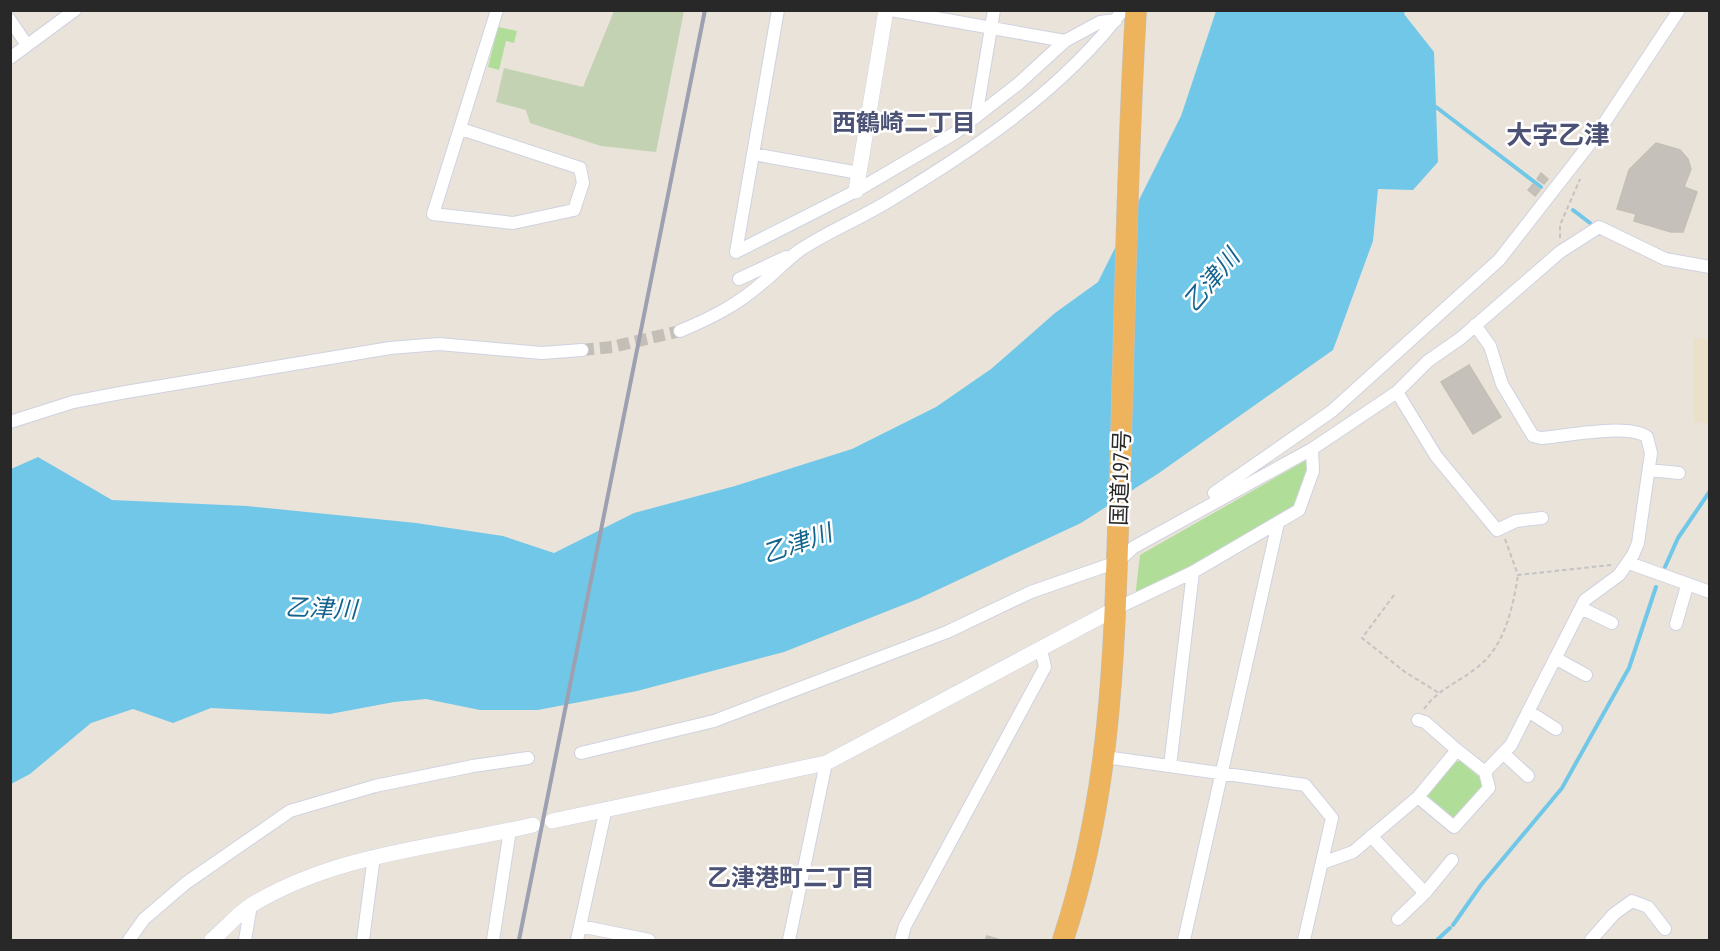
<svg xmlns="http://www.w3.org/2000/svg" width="1720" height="951" viewBox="0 0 1720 951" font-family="'PT Sans Narrow','Noto Sans JP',sans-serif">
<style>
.education{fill:#ebe0ca}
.green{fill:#b0de99}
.cemetery{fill:#c2d2b2}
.water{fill:#71c7e7}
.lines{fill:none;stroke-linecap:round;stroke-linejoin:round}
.stream{stroke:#71c7e7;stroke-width:4}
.building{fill:#c5c0ba;stroke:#c4bfb4;stroke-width:1.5}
.minor-tunnel{stroke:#c3beb6;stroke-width:12;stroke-dasharray:12 6;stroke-linecap:butt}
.minor-casing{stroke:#cfd2e0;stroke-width:14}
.tertiary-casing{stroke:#cfd2e0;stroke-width:16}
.trunk-casing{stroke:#c3c3c3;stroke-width:22}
.path{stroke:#c3c3c3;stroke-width:2;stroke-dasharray:4.5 3;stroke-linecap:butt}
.minor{stroke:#fff;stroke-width:12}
.tertiary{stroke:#fff;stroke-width:15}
.trunk{stroke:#eeb35d;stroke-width:21}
.rail{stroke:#9da0b1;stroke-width:4}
.labels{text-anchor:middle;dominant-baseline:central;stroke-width:5;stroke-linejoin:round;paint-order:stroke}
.street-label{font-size:22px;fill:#282828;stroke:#fff}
.neighbourhood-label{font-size:24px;font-weight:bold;fill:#4b5275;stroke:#fff}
.water-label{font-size:24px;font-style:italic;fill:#14648f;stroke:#fff}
.quarter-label{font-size:26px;font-weight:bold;fill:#4b5275;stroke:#fff}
</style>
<rect width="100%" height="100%" fill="#eae3da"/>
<path class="education" d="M1693,338H1709V424L1694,422Z"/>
<path class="green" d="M498,27L517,31L514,43L506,41L499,70L488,67Z
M1310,458L1297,508L1135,598L1140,555Z
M1460,761L1483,780L1484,786L1456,818H1450L1428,799V793L1454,762Z"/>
<path class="cemetery" d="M633,10L684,11L656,152L601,146L530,123L526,110L496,102L504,68L583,87L614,11Z"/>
<path class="water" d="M1216,11H1405L1404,14L1434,52L1438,162L1413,190L1378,189L1373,241L1333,350L1159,473L1081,523L918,599L784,652L637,691L538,710H480L426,699L394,702L330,714L211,708L173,723L133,709L91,723L30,774L11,784V469L38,457L112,500L247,506L416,523L503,536L554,553L634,513L735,486L852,449L936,407L991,369L1055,313L1098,282L1181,116Z"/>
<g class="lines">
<path class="stream" d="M1431,108L1436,107L1541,187
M1573,210L1590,223
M1665,567L1678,538L1710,491
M1453,925L1481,885L1562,788L1629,668L1656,587
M1437,940L1450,928"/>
</g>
<path class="building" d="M1656,143L1680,150L1688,159L1691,169L1684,187L1697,192L1683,232H1671L1634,221L1636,214L1617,209L1629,170Z
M1541,173L1548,179L1544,184L1537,179Z
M1533,184L1540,190L1535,196L1528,190Z
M1469,365L1501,417L1473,434L1441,382Z
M987,936L1001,940H985Z"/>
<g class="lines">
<path class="minor-tunnel" d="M582,350L612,347L680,331"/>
<defs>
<path id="minor" d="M891,10L1065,41
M10,20L27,45
M10,58L75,10
M976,117L994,10
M461,129L580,168L583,183L574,210L513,223L433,214L497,10
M753,154L859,173
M736,252L856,191L955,133L1018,84L1065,41L1100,22L1116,20
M736,252L778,10
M739,279L786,257
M680,331C711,318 737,305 762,283C775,273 786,260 800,250C827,232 859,219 887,202C973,150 1062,91 1123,10
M1397,392L1436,456L1497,530L1516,521L1542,518
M10,422L73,402L126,392L390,348L439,344L542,353L582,350
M1649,470L1679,473
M1214,493L1332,411L1499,260L1595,137L1679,10
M1629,563L1710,592
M1581,608L1612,623
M1115,609L1193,572L1299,510L1313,471L1312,449
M1676,624L1687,586
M1555,658L1586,675
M1528,711L1556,729
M1418,720L1425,722L1457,750
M581,753L714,721L947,632L1031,592L1117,562L1134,547L1312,449L1397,392L1428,361L1461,338L1560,252L1599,227L1665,259L1710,267
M1503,753L1528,776
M1105,757L1305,785L1332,818L1304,940
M1170,766L1193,572
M1418,797L1454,827L1489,788L1485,772
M1371,836L1425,893
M1322,863L1353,852L1418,797L1457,750L1485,772L1511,745L1585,600L1619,575L1633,555L1638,543L1651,453L1647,437C1628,423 1566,436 1541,438L1533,436L1502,384L1490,346L1475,325
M1398,919L1425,893L1452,860
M580,926L649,940
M129,940L144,919L186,883L290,811L375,786L473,766L528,758
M245,940L251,905
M363,940L374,856
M493,940L510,830
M577,940L606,808
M789,940L826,763
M901,940L905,926L1045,667L1041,650
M1184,940L1278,523
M1591,940L1614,914L1632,901L1648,907L1665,929"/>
<path id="tertiary" d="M856,191L886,10
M552,821L826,763L1115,609
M212,940C225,929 238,913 253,904C338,853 439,847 533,825"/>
<path id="trunk" d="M1063,940C1112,791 1114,654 1119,499C1125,337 1126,173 1136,10"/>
</defs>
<use href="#minor" class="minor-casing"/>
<use href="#tertiary" class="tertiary-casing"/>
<use href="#trunk" class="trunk-casing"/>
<path class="path" d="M1560,238V225L1580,179
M1505,539L1518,575L1611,565
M1394,595L1362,638L1405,672L1439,693
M1424,709C1439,688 1460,682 1479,666C1505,645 1513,607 1518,575"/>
<use href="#minor" class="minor"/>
<use href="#tertiary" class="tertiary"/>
<use href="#trunk" class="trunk"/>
<path class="rail" d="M519,940L705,10"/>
</g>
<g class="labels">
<g class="street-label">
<text transform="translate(1120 478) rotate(-88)">国道197号</text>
</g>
<g class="neighbourhood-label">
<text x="904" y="122">西鶴崎二丁目</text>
<text x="791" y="877">乙津港町二丁目</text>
</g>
<g class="water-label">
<text transform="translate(1211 280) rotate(-50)">乙津川</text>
<text transform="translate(797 543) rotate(-19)">乙津川</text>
<text transform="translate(321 608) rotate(2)">乙津川</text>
</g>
<g class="quarter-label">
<text x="1558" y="134">大字乙津</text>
</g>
</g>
<rect width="1720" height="951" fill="none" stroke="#282828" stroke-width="24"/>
</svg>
